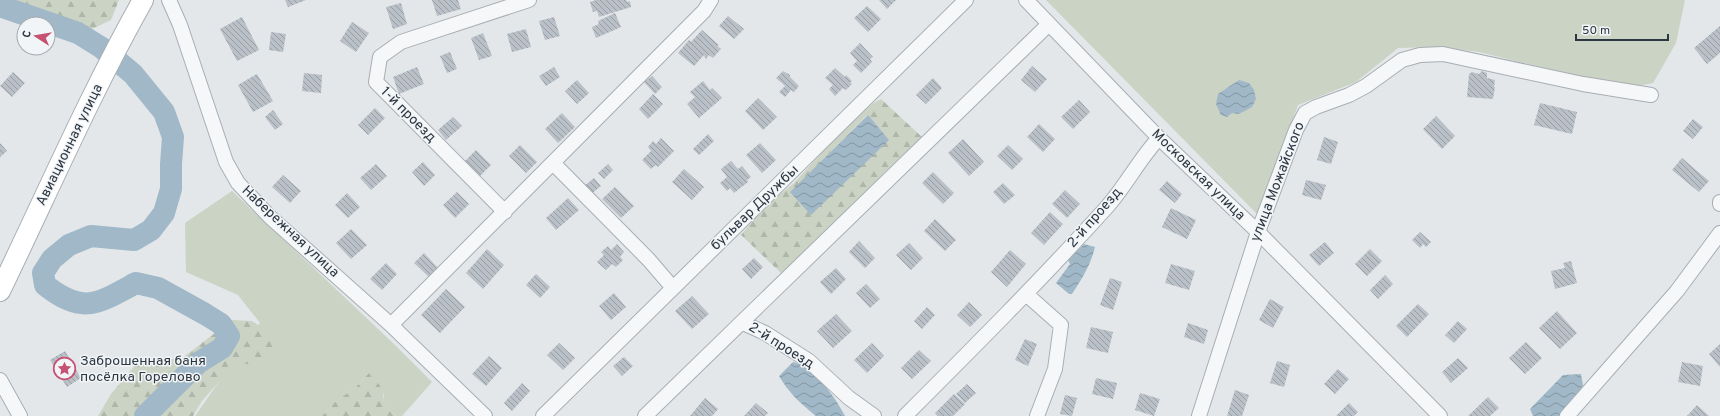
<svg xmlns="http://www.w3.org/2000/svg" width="1720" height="416" viewBox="0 0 1720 416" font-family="Overpass,sans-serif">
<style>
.green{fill:#cad3c4}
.forest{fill:url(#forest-firs);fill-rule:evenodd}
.water{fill:url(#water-waves)}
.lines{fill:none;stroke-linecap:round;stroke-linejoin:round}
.river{stroke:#a0b8c7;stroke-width:22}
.building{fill:url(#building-back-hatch)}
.street-casing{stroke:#a8aeb4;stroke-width:16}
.secondary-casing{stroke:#a8aeb4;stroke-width:22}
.street{stroke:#f5f7f8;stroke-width:14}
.secondary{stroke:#fff;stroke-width:20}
.labels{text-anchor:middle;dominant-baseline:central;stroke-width:3;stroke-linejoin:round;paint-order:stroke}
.street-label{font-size:14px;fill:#2c3641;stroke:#f2f5f7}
.poi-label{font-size:14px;fill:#2c3641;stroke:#f2f5f7;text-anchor:start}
</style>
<defs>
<pattern id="forest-firs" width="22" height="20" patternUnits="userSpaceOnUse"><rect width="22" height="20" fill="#cad3c4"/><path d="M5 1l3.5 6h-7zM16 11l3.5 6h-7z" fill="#aeb6aa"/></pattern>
<pattern id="water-waves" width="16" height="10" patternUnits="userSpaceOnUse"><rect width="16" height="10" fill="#a0b8c7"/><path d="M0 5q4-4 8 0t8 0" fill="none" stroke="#8396a3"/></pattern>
<pattern id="building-back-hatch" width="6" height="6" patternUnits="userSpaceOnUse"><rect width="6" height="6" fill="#bac0c7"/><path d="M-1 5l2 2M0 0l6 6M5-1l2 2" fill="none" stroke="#979da3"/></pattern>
</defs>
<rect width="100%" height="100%" fill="#e3e7ea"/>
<path class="green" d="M1046,0H1685L1676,43L1653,83L1627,88L1479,52L1438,47L1398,48L1356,82L1298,105L1259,216Z
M232,191L395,345L432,382L402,416H396L384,406V395L369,373L356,387L335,402L322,416H195L260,323L238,295L186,272L185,223Z"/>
<path class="forest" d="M0,0H119L111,20L69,40L48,33V24L24,25L0,17Z
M881,99L922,137L886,171L823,236L781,273L741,235L765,206L794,183L835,138L872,104ZM867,115L888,139L790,192H791Z
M232,320L252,321L280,339L276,360L233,366L202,401L193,416H98L111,394L137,363L162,359H181Z
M369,373C381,385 384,389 384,406L396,416H322L335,402L356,387Z"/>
<path class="water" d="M1239,80L1249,83L1254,90L1256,99L1252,107L1239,114L1232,113L1227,117L1221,115L1216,104L1218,94Z
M868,115L889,140L811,215L790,192Z
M1084,244L1095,247C1091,264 1082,279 1072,294H1069L1056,283L1070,264L1068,260Z
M793,362C813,366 836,398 845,416H816C802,405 788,392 779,376Z
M1581,374L1583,385L1570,407L1559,416H1533L1530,409L1563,375Z"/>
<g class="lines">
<path class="river" d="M0,6L78,33L102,48L133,74L164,112L173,137L171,164V189L164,213L151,230L134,240L91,236L69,245L52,259L43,273L45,285C83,315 97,304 136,283L158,288L205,314L221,324L229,336L222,348L198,363L145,416"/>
</g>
<path class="building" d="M285,0H306L288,7Z
M432,0H458L461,9L437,16Z
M596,0H626L627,2L630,1L631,7L599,17L597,11L593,12L590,2Z
M879,0H896L887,9Z
M401,3L407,24L393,29L386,7Z
M867,6L881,19L868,32L854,18Z
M615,13L621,27L596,38L592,27L599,24L598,21Z
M728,16L744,29L734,39L719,26Z
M242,17L259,50L237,61L220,29Z
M554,17L560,36L545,40L539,21Z
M352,22L369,33L356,52L340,41Z
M1720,26V53L1707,64L1694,48Z
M526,29L531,47L512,52L507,34Z
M702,30L719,45L717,46L721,49L713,58L709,55L706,59L704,55L694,66L678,53L689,40L691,42Z
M271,32L286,34L283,52L269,50Z
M483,33L492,56L479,60L471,38Z
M860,43L873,57L870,59L872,62L861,73L853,65L857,61L850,53Z
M450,52L457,69L447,73L440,56Z
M1032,66L1047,79L1035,92L1021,80Z
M417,67L424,84L399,94L393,77Z
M554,67L560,77L546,86L539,76Z
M835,68L845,77L846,75L852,81L850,83L852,84L846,90L843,88L835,96L829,89L833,85L825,78Z
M783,71L790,75V77L799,86L794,92L791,90L785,97L779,92L785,86L776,78Z
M1482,71L1487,73V78L1495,80L1494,87H1495L1493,99L1467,97L1469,74L1472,72L1479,74Z
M13,72L25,83L12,97L0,86Z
M304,73L322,75L321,93L302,91Z
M257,74L273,101L253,112L238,85Z
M652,76L662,87L655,94L644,82Z
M933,78L942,88L926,104L916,95Z
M577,80L589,93L577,104L565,91Z
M703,81L710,90L712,88L722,98L699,118L687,104L695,97L690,92Z
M653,94L663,104L648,119L639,109Z
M758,98L777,117L763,130L745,111Z
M1079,100L1090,112L1073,129L1061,117Z
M1540,103L1577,112L1572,134L1534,125Z
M375,108L385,118L368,135L358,125Z
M273,110L283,124L275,130L265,117Z
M562,113L575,127L558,143L545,129Z
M1436,116L1455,136L1442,149L1423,129Z
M453,117L462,126L446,140L438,130Z
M1693,119L1703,127L1693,139L1683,131Z
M1039,124L1055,139L1043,152L1027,137Z
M708,134L714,141L699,155L693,149Z
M1324,137L1338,142L1331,164L1317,160Z
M661,138L674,151L658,167L656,165L651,169L642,160L651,151L648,147L653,141L656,144Z
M963,139L984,162L969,176L948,153Z
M0,143L7,151L0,157Z
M760,143L776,160L762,173L746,155Z
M520,145L537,162L526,173L509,156Z
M1008,145L1023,159L1012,170L997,156Z
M476,150L491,165L480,176L465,161Z
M1682,158L1709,181L1699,192L1672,170Z
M731,161L738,169L742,166L751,177L747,180L748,182L734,193L730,188L727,191L720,183L727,177L721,169Z
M423,162L435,175L424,186L412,172Z
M376,164L387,176L371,190L360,178Z
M608,164L613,170L604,179L598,173Z
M684,169L704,187L692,200L672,182Z
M933,172L954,193L943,204L922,183Z
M283,175L301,191L290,203L272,187Z
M594,178L601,186L590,195L583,187Z
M1306,180L1326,185L1321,200L1302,195Z
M1167,181L1182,194L1175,203L1159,190Z
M1003,183L1015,195L1004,204L993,192Z
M615,187L634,206L621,218L602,199Z
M1065,190L1080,204L1067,218L1052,204Z
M457,192L469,204L455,218L443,205Z
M347,193L360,207L348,218L335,205Z
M568,198L579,210L556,230L546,218Z
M1171,208L1196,220L1187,239L1162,227Z
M1050,212L1063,224L1044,245L1031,233Z
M935,219L956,240L945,251L924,231Z
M351,229L367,245L351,259L336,243Z
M1420,232L1431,242L1426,247L1423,244L1420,248L1412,240Z
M859,241L875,258L865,268L849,252Z
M1325,242L1334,253L1319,266L1309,255Z
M909,243L923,258L911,270L896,255Z
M617,244L624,252L620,257L623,260L616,267L612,264L606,270L597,262L604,255L601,252L608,246L611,250Z
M487,249L504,265L483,289L466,273Z
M1370,249L1382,261L1367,276L1355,264Z
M1010,250L1026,264L1007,287L991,272Z
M424,253L438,268L429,277L414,263Z
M754,258L763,267L751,279L742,269Z
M1571,261L1577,283L1555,289L1551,271L1565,268L1563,263Z
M386,263L397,274L382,290L370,279Z
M1171,264L1195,271L1189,290L1165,283Z
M836,268L846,279L831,294L820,282Z
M536,274L550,287L540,298L526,285Z
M1385,275L1393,284L1378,299L1370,290Z
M1110,278L1122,282L1113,310L1100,305Z
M866,284L880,299L870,308L856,293Z
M446,289L465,307L440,333L421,315Z
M614,293L626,307L611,320L599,306Z
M692,296L709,314L692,329L675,311Z
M1270,299L1284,307L1273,328L1259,320Z
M969,302L982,315L970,327L957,315Z
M1418,304L1429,314L1407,337L1396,326Z
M927,307L935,315L922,329L914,321Z
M1557,311L1577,333L1560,349L1539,328Z
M836,314L852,331L833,348L817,331Z
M1458,321L1467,329L1454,343L1445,335Z
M1188,323L1208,330L1204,344L1184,337Z
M1091,327L1113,332L1108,353L1086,348Z
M1025,339L1037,344L1028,366L1015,360Z
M1526,342L1542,358L1525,374L1509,358Z
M559,343L575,358L563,370L547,355Z
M872,343L884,356L867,373L854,360Z
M1720,344V367L1709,354Z
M919,350L931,361L912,379L901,368Z
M65,351L81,378L67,387L50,360Z
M489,356L502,368L486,386L472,374Z
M624,357L633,366L622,376L613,366Z
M1458,358L1468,368L1451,383L1442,372Z
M1277,361L1290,365L1284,387L1270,383Z
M1682,362L1703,366L1700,386L1678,382Z
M1338,369L1349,379L1335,394L1324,384Z
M1096,378L1117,383L1113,399L1092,394Z
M522,383L530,391L512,411L504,403Z
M967,384L976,393L965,403L956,394Z
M1235,390L1249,395L1242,416H1227Z
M1140,393L1160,399L1154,416L1135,410Z
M954,394L965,404L953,416H938L935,413Z
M1065,395L1077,398L1072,416L1060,414Z
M1488,397L1499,408L1490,416H1468Z
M705,398L718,409L712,416H690Z
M756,403L768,413L765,416H744Z
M1349,403L1358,412L1354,416H1336Z
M1697,405L1709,416H1687Z"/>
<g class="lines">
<defs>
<path id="street" d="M169,0L180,25L226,162L238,183L270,217L391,325L485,416
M1026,0L1159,138L1258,232L1440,416
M553,163L649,260L673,288
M1720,202V204
M505,212L376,82L380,57L401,42L529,0
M1026,294L1061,325L1055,369L1037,416
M743,323L765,333L809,361L849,398L874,416
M391,325L704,11L711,0
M0,380L20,416
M543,416L966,0
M645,416L1049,24
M905,416C973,348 1041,280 1106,208C1126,186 1139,159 1159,138
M1199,416L1258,232L1296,130L1305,113L1316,107L1349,95L1366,86L1402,60L1420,55L1443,54L1583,84L1651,95
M1567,416L1677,291L1720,233"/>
<path id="secondary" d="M0,291C47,194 90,94 143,0"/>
</defs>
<use href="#street" class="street-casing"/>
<use href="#secondary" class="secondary-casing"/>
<use href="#street" class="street"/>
<use href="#secondary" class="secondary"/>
</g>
<defs>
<symbol id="sight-ring" viewBox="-11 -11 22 22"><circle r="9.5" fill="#f2f5f7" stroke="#c65172" stroke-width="1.5"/><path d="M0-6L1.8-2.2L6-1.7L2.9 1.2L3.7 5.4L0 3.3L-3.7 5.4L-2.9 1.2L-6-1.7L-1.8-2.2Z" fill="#c65172"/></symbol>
</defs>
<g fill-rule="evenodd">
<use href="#sight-ring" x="52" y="356" width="25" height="25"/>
</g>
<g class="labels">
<g class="street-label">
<text transform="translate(408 115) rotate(45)">1-й проезд</text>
<text transform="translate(70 145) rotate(-64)">Авиационная улица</text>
<text transform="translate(1198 175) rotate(44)">Московская улица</text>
<text transform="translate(1278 182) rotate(-69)">улица Можайского</text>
<text transform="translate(755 208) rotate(-44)">бульвар Дружбы</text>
<text transform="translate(1095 218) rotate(-49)">2-й проезд</text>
<text transform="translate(290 232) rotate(43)">Набережная улица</text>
<text transform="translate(781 346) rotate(32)">2-й проезд</text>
</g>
<g class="poi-label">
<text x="80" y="361">Заброшенная баня<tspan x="80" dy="16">посёлка Горелово</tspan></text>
</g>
</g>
<g transform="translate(36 36) rotate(282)"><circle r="19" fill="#f2f5f7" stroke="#a3a9ae"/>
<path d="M0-3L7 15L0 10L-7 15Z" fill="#c65172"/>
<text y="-6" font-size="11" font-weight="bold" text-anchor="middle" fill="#2c3641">С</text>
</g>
<path d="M1576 34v6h92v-6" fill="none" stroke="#2c3641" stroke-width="2"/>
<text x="1582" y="34" font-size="12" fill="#2c3641" stroke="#f2f5f7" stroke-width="3" paint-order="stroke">50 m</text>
</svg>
